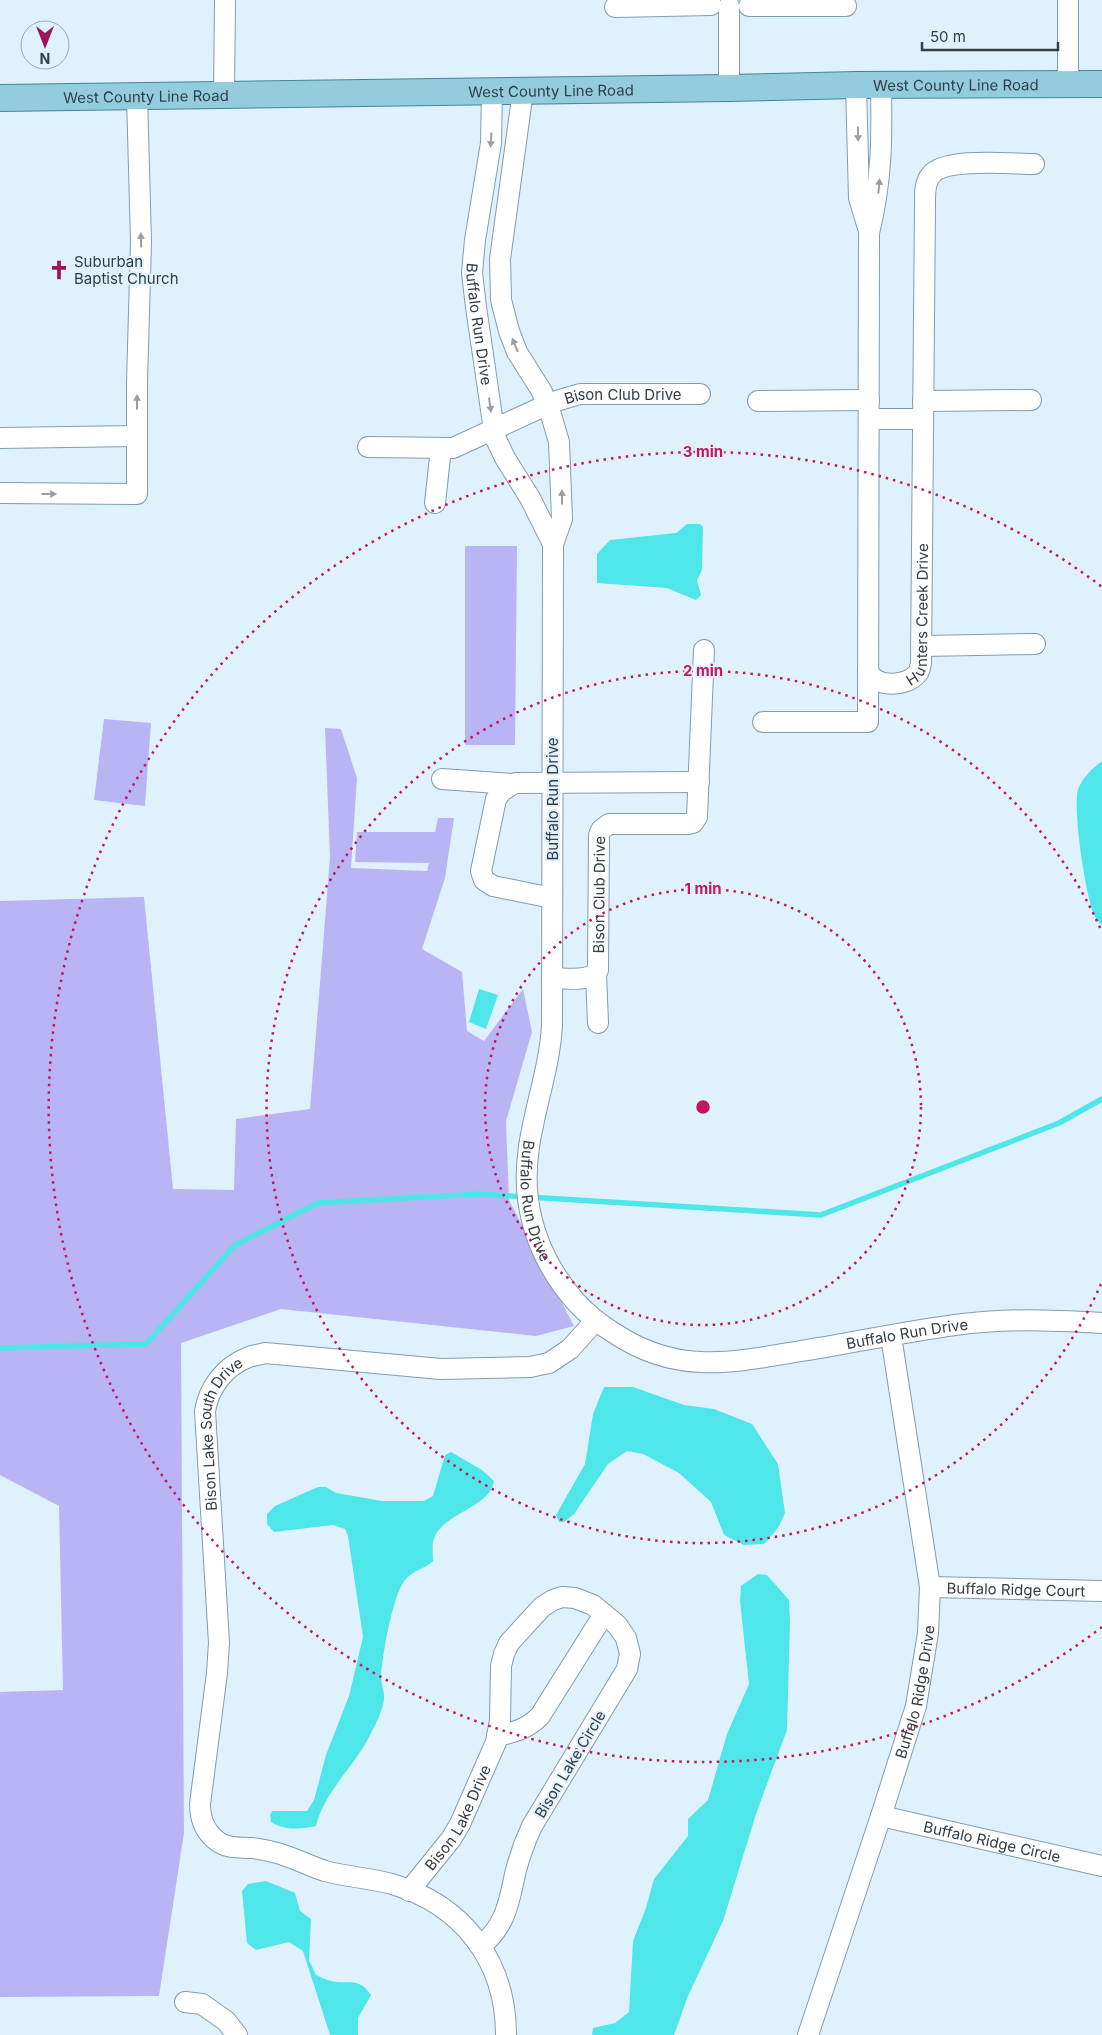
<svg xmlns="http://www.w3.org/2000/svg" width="1102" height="2035" viewBox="0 0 1102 2035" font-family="Inter,sans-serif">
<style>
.green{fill:#b9b5f4}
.water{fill:#4ee6e8}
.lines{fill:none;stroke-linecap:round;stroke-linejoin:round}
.stream{stroke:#4ee6e8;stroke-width:5.5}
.minor-casing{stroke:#819cb1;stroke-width:22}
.major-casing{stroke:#428599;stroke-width:28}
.minor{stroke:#fff;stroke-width:20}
.major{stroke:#93cddd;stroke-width:26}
.oneway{fill:#989ea2}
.ring{fill:none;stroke:#c2185b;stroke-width:2.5;stroke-dasharray:2.5 5}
.labels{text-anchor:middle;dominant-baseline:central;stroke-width:4;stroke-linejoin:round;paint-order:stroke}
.street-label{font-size:15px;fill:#323e46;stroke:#e0f1fe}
.poi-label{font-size:15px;fill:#323e46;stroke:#e0f1fe;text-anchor:start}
.centre{fill:#c2185b;stroke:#e0f1fe;stroke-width:2.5}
.ring-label{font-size:15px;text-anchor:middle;font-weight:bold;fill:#c2185b;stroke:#e0f1fe;stroke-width:4;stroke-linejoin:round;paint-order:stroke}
</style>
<rect width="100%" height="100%" fill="#e0f1fe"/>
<path class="green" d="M465,546H517L515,745H465Z
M104,719L151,723L145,806L94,800Z
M325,728L341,729L357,778L351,868L427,871L429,863L355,862L357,832H435L438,818H454L445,878L422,949L462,972L467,1031L484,1041L523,989L532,1032L506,1121L509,1200L574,1326L536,1336L281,1309L181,1343L184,1833L159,1996L0,1997V1692L63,1690L59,1506L0,1475V901L144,897L173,1189L234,1190L236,1119L310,1109L330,857Z"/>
<path class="water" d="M687,524H700L703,527L702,570L697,580L701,595L696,600L667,588L597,583V554L610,540L676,533Z
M1102,761V926C1100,923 1097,920 1095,917C1086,900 1071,803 1079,787C1084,776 1093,768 1102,761Z
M479,989L498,995L486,1029L469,1022Z
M604,1387H633L684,1405L714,1409L752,1424L778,1464L785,1513L778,1528L764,1544L744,1545L724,1535L711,1502L679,1473L643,1454L627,1451L608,1464L574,1514L564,1522H559L556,1515L585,1464L593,1414Z
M451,1452L482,1470L494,1481C489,1510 440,1512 433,1542C432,1547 433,1555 433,1561C424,1570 414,1569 405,1580C393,1594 382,1656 381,1676C381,1684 385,1692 384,1699C383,1709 377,1722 372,1731C357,1765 325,1789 316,1826C301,1829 285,1831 271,1822L270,1815L272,1811H307L314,1800L326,1755L349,1696L363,1637L348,1536L345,1529L333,1525L274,1532L267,1524V1514L275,1506L318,1487H326L336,1493L382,1501H424L433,1496L445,1455Z
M758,1574L767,1575L789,1600L790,1622L787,1730L757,1811L723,1921L688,1996L674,2035H592L593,2028L615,2023L629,2012L633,1941L646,1908L654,1879L688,1836V1819L708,1800L727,1734L749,1684L740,1601L741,1586Z
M266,1881L295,1893L300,1911L311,1919L309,1960L316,1975C321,1977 326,1980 331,1981C349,1985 358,1976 371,1995L358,2018V2035H330L303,1951L289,1942L256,1950L247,1943L242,1891L248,1884Z"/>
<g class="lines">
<path class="stream" d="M0,1348L146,1344L235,1245L318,1203L479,1194L821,1215L1059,1123L1102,1099"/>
<defs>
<g id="minor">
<path d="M1068,0V84"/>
<path d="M749,6H846"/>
<path d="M615,7L711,5"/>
<path d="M856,85L859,198L869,231"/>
<path d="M729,88V6"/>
<path id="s1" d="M492,91L491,143L475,240L472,273L476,307L495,437L505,458L530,498L553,544"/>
<path id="s2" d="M523,91L500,259L501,300L509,331L517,352L541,390L549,408L559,442L562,519L553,544L552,1025C549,1084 520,1139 528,1199C533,1238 550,1272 575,1301C587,1314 599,1324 614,1333C677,1375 731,1363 801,1351C852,1343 903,1332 955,1325C1007,1318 1050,1320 1102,1323"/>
<path d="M224,95L225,0"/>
<path d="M758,401L869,400"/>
<path d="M923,401L1031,400"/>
<path d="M869,419H922"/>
<path d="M0,438L137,436"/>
<path id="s3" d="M368,447L453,448L553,402L580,394H700"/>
<path d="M0,493L137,494V382L141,242L137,96"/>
<path d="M435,503L441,448"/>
<path d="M922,646L1035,644"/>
<path id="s4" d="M868,671C875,688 906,687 917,674C920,671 920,667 921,663L925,205C925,195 924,183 931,175C945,157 1011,164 1034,164"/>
<path d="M763,722H868L869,233C882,180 882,139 881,85"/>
<path d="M442,779L512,784"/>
<path d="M552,898L493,886L484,880L481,871L496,799L502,791L515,783L699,782"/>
<path d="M596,974L598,1023"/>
<path id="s5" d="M552,978C566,978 590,983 598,970L599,835L601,830L609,824H688L693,823L697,817L704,650"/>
<path id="s6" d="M930,1587L1102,1591"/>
<path d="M497,1736C515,1732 527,1729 540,1716L604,1614"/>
<path id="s7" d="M881,1816L1102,1866"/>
<path id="s8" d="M409,1891L451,1839L460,1824L496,1742L500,1720L501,1666L504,1654L509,1643L542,1607L553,1600L562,1597L575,1598L593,1605L617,1625L626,1638L630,1654L627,1669L532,1826C525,1841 520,1855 516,1870C509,1901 507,1924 481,1946"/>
<path d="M185,2002L202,2004L226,2021L237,2035"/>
<path id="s9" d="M506,2035C506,1961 463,1905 392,1884C370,1878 347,1877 325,1871C312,1867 299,1860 286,1856C276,1852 264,1850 253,1848C241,1847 230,1849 220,1843C206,1834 200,1820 200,1804L217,1673L219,1643L205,1411C209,1387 225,1366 249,1357C254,1355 259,1355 265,1353L441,1369L530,1367L549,1363L570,1349L595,1321"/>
<path id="s10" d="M808,2035L881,1816L916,1706L928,1633L930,1587L891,1336"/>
</g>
<g id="major">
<path id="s11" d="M0,98L729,88L856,85L1102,84"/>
</g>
</defs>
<use href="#minor" class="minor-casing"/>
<use href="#major" class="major-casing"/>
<use href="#minor" class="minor"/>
<use href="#major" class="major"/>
</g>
<defs><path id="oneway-solid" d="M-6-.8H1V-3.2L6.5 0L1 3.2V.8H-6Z" transform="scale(1.25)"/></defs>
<g class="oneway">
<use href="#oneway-solid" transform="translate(858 134) rotate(89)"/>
<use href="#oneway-solid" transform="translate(491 140) rotate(93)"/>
<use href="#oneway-solid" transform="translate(879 186) rotate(-85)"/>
<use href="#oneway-solid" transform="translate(141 240) rotate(-91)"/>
<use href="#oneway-solid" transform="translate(515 345) rotate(-113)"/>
<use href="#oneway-solid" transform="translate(137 402) rotate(-90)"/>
<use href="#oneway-solid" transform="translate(490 405) rotate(82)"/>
<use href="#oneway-solid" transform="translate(49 494)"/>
<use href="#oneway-solid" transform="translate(562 497) rotate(-91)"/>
</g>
<g class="ring">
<circle cx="703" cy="1107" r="218"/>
<path d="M1101 1284A436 436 0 1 1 1101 930"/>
<path d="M1102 1627A655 655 0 1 1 1102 587"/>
</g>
<defs>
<symbol id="church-bare" viewBox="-9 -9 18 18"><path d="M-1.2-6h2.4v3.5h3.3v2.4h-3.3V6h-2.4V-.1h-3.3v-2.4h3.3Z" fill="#9f125d" stroke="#e0f1fe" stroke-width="2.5" paint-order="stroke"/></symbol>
</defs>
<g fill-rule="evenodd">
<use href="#church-bare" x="45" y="256" width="28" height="28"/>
</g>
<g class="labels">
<g class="street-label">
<text stroke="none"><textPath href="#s11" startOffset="956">West County Line Road</textPath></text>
<text stroke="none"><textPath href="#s11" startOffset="551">West County Line Road</textPath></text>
<text stroke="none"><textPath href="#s11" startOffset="146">West County Line Road</textPath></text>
<text stroke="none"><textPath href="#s1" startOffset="235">Buffalo Run Drive</textPath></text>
<text stroke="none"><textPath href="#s3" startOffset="266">Bison Club Drive</textPath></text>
<text stroke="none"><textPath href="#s4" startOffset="116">Hunters Creek Drive</textPath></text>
<text transform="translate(552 799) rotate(-90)">Buffalo Run Drive</text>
<text stroke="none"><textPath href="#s5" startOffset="124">Bison Club Drive</textPath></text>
<text stroke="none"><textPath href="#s2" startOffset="1129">Buffalo Run Drive</textPath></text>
<text stroke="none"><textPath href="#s2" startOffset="1592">Buffalo Run Drive</textPath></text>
<text stroke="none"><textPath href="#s9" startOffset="804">Bison Lake South Drive</textPath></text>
<text stroke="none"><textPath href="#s6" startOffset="86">Buffalo Ridge Court</textPath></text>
<text stroke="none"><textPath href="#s10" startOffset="360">Buffalo Ridge Drive</textPath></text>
<text transform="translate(570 1764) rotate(-59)">Bison Lake Circle</text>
<text stroke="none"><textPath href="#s8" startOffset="89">Bison Lake Drive</textPath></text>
<text stroke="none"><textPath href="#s7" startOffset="114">Buffalo Ridge Circle</textPath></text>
</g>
<g class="poi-label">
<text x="74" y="261">Suburban<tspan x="74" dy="17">Baptist Church</tspan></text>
</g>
</g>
<circle cx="703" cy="1107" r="8" class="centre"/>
<g class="ring-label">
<text x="703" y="457">3 min</text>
<text x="703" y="676">2 min</text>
<text x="703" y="894">1 min</text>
</g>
<g transform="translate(45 45) rotate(180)"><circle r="24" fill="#e0f1fe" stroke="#9aa9b4"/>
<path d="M0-4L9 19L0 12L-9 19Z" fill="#9f125d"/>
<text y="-8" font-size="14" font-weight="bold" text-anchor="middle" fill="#323e46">N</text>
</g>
<path d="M922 42v8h136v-8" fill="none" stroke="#323e46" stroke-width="2.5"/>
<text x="930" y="42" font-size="15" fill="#323e46" stroke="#e0f1fe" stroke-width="4" paint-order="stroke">50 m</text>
</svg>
